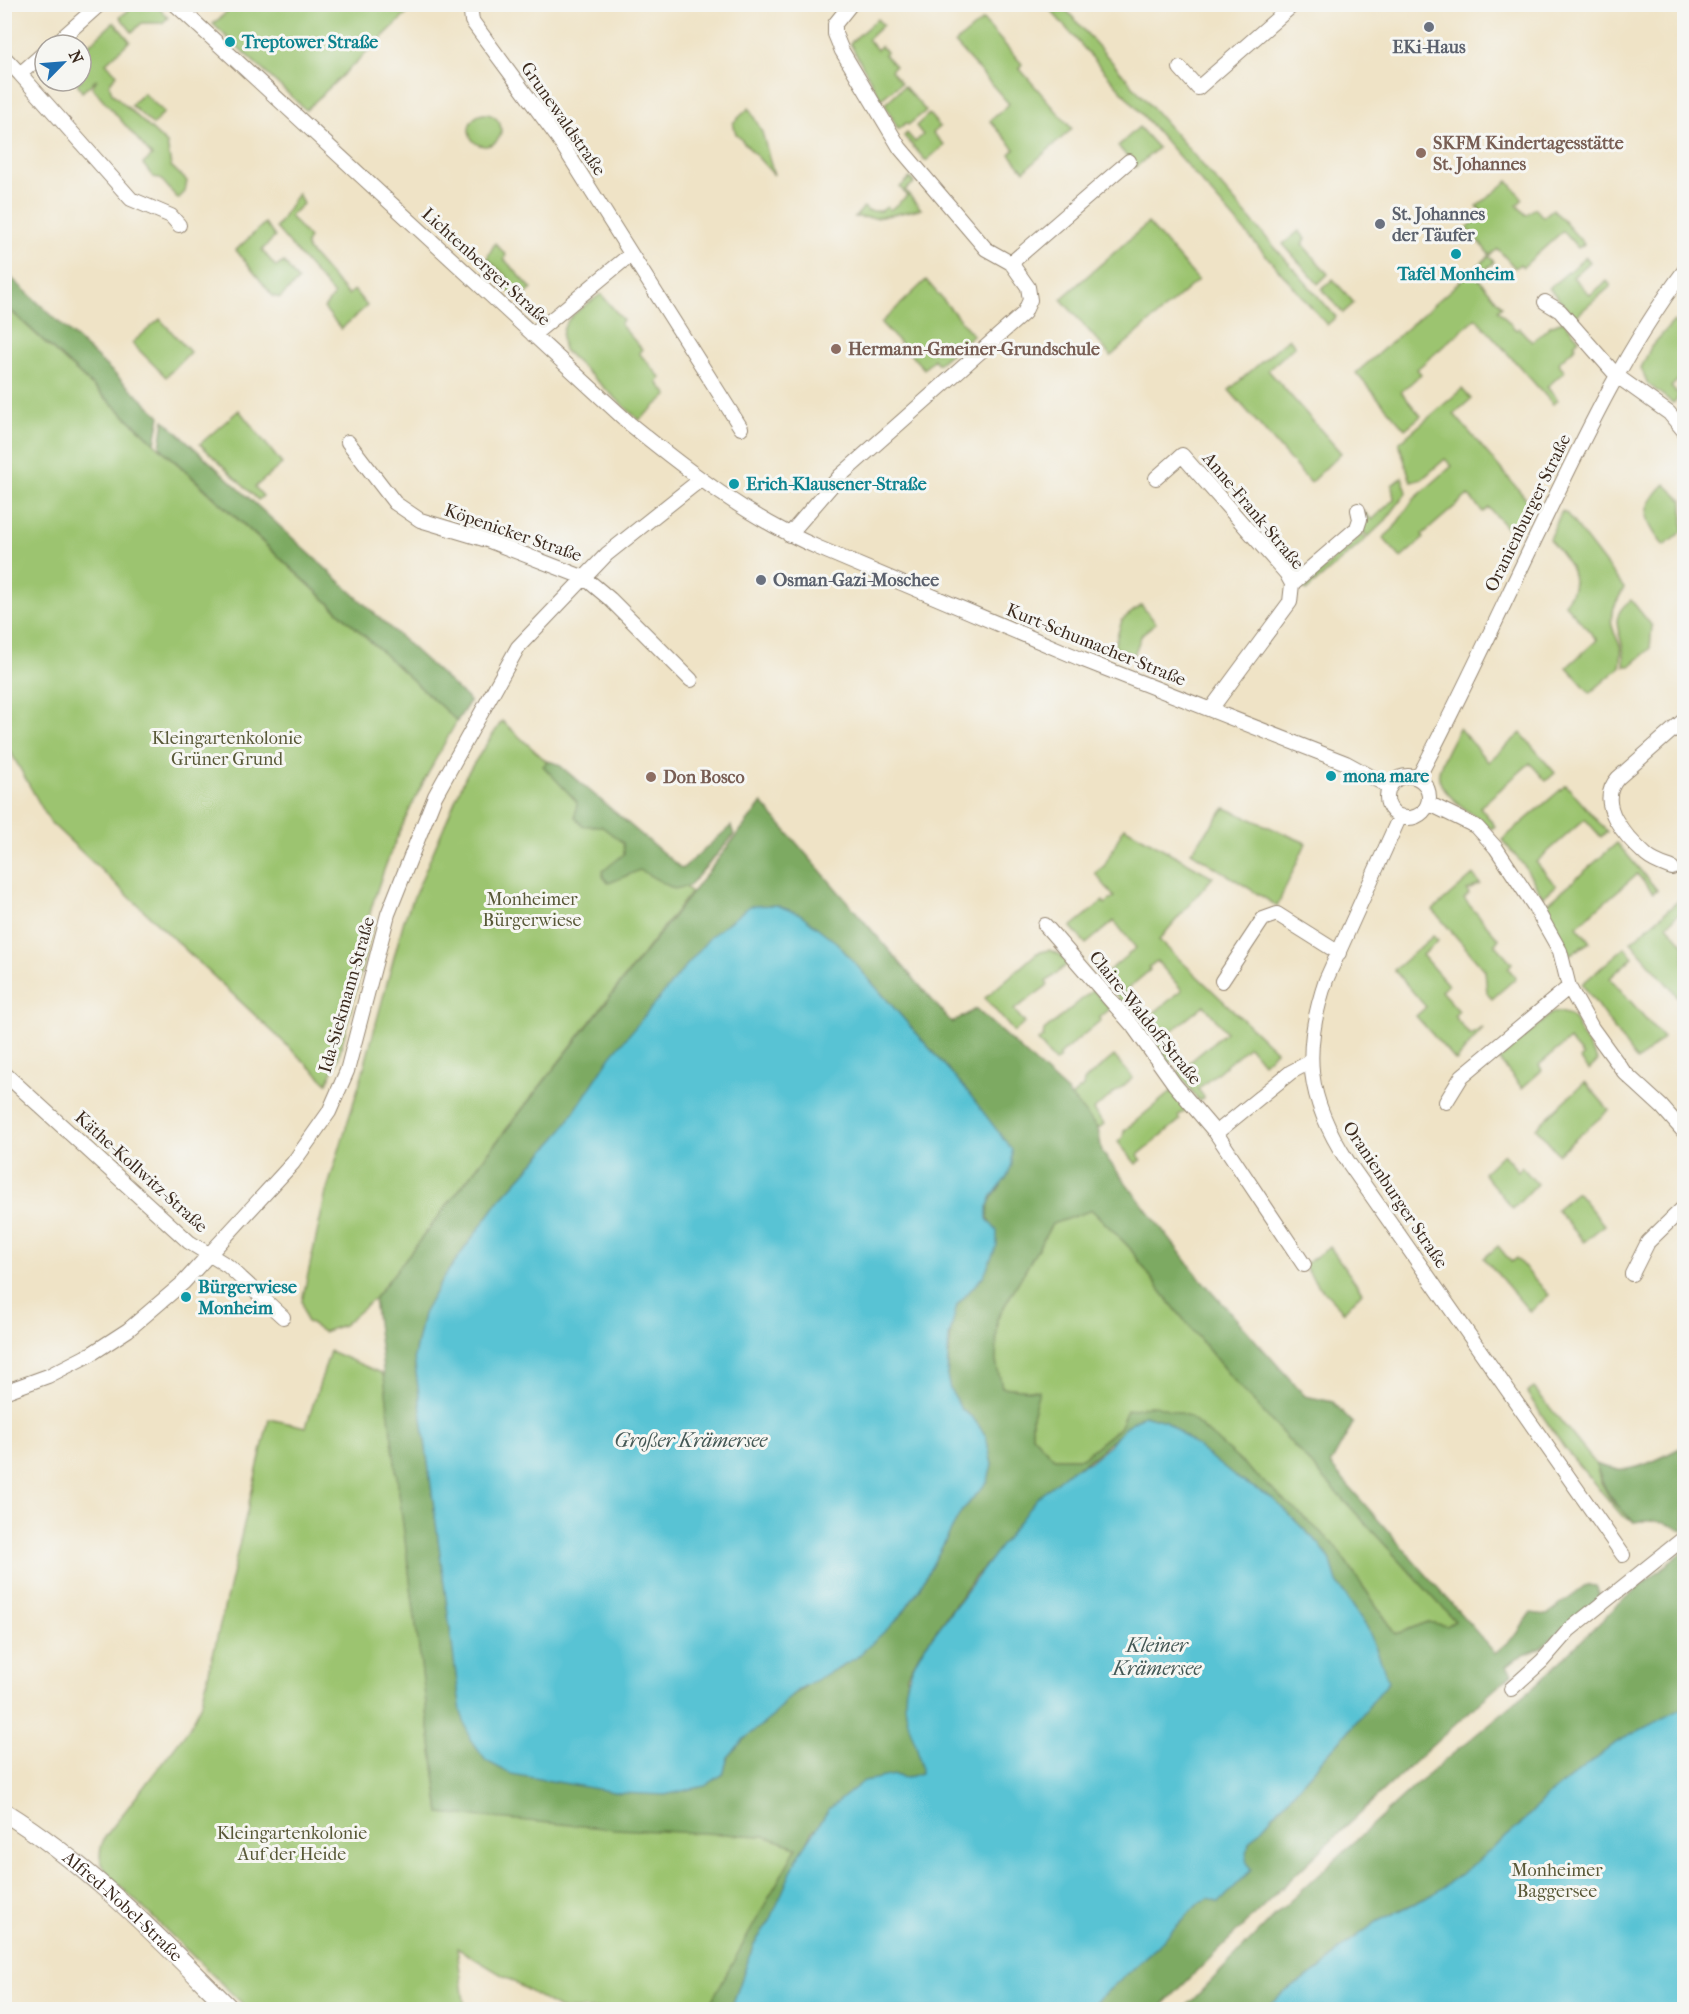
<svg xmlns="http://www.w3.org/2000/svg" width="1689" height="2014" viewBox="0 0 1689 2014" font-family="'IM FELL French Canon',serif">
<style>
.green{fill:#9cc470;stroke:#6c7747;stroke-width:1.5}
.forest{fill:#7daa62;stroke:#5c6a40;stroke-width:1.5;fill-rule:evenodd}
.water{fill:#59c3d4;stroke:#4a7679;stroke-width:1.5}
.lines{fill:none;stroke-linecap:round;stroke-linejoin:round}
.street-casing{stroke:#958672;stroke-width:16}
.secondary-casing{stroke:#958672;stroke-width:20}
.street{stroke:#fff;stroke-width:14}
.secondary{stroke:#fff;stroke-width:18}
.worship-dot{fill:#6b7280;stroke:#f6f6f2;stroke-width:2}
.culture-dot{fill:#0f9aa8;stroke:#f6f6f2;stroke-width:2}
.education-dot{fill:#8d6e63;stroke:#f6f6f2;stroke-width:2}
.labels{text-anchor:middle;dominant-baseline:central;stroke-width:6;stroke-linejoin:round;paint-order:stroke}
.culture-label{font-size:18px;font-weight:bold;fill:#0d838f;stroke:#f6f6f2;text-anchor:start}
.worship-label{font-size:18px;font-weight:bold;fill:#5b616d;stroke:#f6f6f2;text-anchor:start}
.street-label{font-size:18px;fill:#3b2a1e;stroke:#f6f6f2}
.education-label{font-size:18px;font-weight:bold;fill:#785e54;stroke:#f6f6f2;text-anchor:start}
.park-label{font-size:18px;fill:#585837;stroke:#f6f6f2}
.water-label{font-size:20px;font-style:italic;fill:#445855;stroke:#f6f6f2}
</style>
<rect width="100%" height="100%" fill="#f6f6f2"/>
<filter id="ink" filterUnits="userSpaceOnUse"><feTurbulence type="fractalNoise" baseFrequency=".0167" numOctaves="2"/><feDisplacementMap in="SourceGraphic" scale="12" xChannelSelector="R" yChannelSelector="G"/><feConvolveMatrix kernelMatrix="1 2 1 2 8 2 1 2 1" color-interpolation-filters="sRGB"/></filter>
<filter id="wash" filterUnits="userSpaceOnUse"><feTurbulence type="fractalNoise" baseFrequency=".008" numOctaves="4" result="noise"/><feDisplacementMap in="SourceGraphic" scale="24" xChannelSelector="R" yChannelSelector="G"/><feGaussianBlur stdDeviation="1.35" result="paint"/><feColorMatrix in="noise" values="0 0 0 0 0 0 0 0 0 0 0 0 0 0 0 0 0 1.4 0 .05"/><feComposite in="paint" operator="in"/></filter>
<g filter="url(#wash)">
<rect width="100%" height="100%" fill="#efe3c6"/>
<path class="green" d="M156,5L168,18L162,23H142L132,32L120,17L136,5Z
M235,5H416L306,110L213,24Z
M1046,5H1062L1336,317L1327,325Z
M877,19L883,25L868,39L877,50L881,46L886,52L884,54L895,66L891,70L901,83L881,99L850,43Z
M983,20L1022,64L1019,68L1072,129L1024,171L1010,154L1015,149L990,121L1009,104L955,43Z
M114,22L130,41L106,63L117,74L109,84L112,93L167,144L171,166L187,181L185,192L178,199L160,178L153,177L143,164L152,156L92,87L97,79L82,92L76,81H81V52Z
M904,86L926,111L908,125L906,123L898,129L885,104Z
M143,93L164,112L153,125L131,105Z
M749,108L762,132L774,175L736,134L733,123Z
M469 130a16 16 0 1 1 32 0a16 16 0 1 1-32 0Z
M929,114L940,127L933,133L944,145L926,161L904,136L907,133L915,142L923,135L916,126Z
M1139,127L1158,148L1136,167L1118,146Z
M910,178L914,183L905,190L921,209L876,218L855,217L864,207L868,211H881L887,207L890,210L907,196L900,187Z
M1508,181L1523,199L1517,205L1526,215L1535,208L1543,217L1553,209L1584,244L1578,248L1563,231L1523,267L1520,264L1515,268L1498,249L1490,255L1467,228L1483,213L1477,206Z
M298,193L303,204L290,216L309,238L306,244L308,250L348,295L354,290L367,306L341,329L324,308L334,295L276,228Z
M265,223L275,237L262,250L276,267L284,262L298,281L280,298L273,296L236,250Z
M1148,223L1198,280L1111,356L1061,299Z
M1299,231L1306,239L1302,244L1328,274L1318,284L1283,244Z
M495,243L506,255L504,259L532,289L519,300L507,290L509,279L487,258Z
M1489,256L1494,262L1477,277L1502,306L1498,310L1516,330L1519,328L1532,342L1550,326L1563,321L1579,339L1574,344L1576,347L1558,363L1565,371L1547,387L1558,400L1553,404L1476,318L1417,369L1421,374L1401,392L1421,416L1405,429L1356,373Z
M1586,257L1590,262L1573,277L1590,295L1607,281L1611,286L1575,317L1549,288Z
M1333,279L1354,303L1343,313L1322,289Z
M926,280L973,335L938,364L934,359L924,369L881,323Z
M601,294L623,320L620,324L642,349L639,353L661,378L657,382L668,395L639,420L564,350C555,320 579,311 601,294Z
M4,305L457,721C422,782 387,849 369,917L373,924L337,1063L327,1083L50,822L5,742Z
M160,319L190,352L166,377L132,343Z
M1674,321L1684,334V374L1671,387L1680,396L1673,403L1648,384L1641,368L1651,347Z
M1289,338L1295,346L1268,370L1341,453L1310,483L1229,390Z
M1462,389L1471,399L1454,414L1529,502L1513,535L1489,508L1483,512L1468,495L1422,535L1424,538L1401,558L1383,538L1393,529L1413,500L1452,466L1445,459L1422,479L1411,482L1399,443Z
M239,410L282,464L255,487L263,496L258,500L200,444Z
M1402,477L1407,492L1386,520L1368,537L1363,531V514L1365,513L1372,520L1394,499L1392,485Z
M1665,484L1683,501V531L1664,546C1643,521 1640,508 1665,484Z
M1562,511L1567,514L1624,588C1619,598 1609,612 1612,625C1616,644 1625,642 1620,667L1590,693L1567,667L1597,640L1564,603C1587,579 1565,558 1549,539Z
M1362,534L1366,539L1306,591L1304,588L1332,561L1338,551L1342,554Z
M1631,600L1652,626L1650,649L1630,666H1624C1628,638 1602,620 1631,600Z
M1141,605L1156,623L1142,634L1134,655L1114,647L1122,620Z
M502,721L691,892L374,1299L343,1325L323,1332L306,1321L302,1301L326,1193L362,1075L404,920L466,775Z
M1459,728L1488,762L1521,733L1555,773L1546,781L1530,763L1480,807L1495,826L1491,829C1477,816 1434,792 1439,772C1442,757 1452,742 1459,728Z
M1566,785L1607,832L1601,837L1585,819L1536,862L1556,886L1543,897L1525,867L1502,840Z
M1225,808L1306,843L1277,906L1191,852Z
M1124,827L1213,877L1159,940L1276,1051L1263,1063L1249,1046L1198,1089L1204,1097L1199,1101L1178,1072L1226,1032L1204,1005L1161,1040L1176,1058L1170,1063L1140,1024L1182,990L1157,961L1149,967L1150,970L1125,991L1139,1009L1133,1015L1101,977L1136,948L1114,921L1086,944L1071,927L1103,901L1105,904L1114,897L1095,873L1104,866Z
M1617,843L1657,890L1653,893L1637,874L1577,926L1590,942L1569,955L1547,904Z
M1473,875L1480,884L1467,891L1469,894L1464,899L1499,939L1495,944L1512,963L1508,968L1516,978L1492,999L1487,993L1485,970L1433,910Z
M1684,896V909L1667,925L1684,945V1004L1631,942Z
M1433,936L1438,941L1422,955L1448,985L1441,991L1459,1011L1454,1016L1470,1035L1483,1028L1456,1061L1416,1016L1426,1007L1394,970Z
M1625,947L1633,957L1610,978L1663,1038L1637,1061L1582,984Z
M1049,950L1059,954L1069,963L1046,982L1048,985L1014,1010L1025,1023L1014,1032L985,998L1037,953Z
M1093,990L1110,1009L1099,1018L1101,1020L1058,1056L1060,1058L1055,1062L1038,1041L1043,1037L1044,1031Z
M1560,1012C1570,1014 1577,1018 1578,1029L1598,1061L1589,1070L1580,1059L1583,1056L1569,1040L1539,1065L1542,1070L1522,1088L1499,1060L1552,1013Z
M1114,1056L1133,1078L1093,1110L1104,1124L1098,1129L1071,1097L1083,1087L1084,1081Z
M1585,1082L1609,1110L1558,1154L1536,1128Z
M1173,1090L1187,1109L1178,1116L1180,1120L1138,1155L1141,1160L1136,1164L1118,1142L1123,1137L1124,1131Z
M1503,1154L1518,1171L1522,1167L1537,1184L1513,1209L1483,1173Z
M1577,1192L1604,1225L1584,1242L1556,1209Z
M1092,1210L1129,1247L1163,1294L1230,1376L1455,1621L1447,1626L1428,1622L1396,1634L1333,1543L1119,1428L1082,1458H1054L1032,1435V1416L1038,1391L1002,1387L996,1362L997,1319L1052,1224Z
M1498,1246L1511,1262L1516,1258L1549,1295L1530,1312L1484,1258Z
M1330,1247L1362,1292L1344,1312L1316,1283L1304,1265Z
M330,1351L381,1373L385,1380L440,1813L765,1836L797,1847L707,2010L559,2009L457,1948L465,2009H248L110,1876C99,1863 97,1853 105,1837L190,1727L202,1701L269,1419L306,1427Z
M1534,1388L1596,1464L1600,1481L1611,1500L1634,1522L1622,1516L1565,1449L1527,1393Z"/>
<path class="forest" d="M5,272L160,416L155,443L5,305Z
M164,420L470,701L457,721L160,447Z
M548,761L558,764L682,869L731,826L734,835L689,886L674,889L640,870L609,883L603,877V871L624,854L623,843L601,826H583L575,817L577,802L543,766Z
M762,803L952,1023L976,1009L1067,1092L1098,1129L1102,1152L1199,1277L1305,1396L1333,1402L1353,1423L1330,1465L1495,1653L1517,1634L1531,1613L1547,1615L1587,1585L1596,1586L1601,1597L1539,1649L1517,1658L1507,1666L1512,1674C1390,1781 1274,1894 1159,2009H1088L1157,1946L1199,1903L1209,1898L1246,1860L1249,1842L1352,1727L1388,1681L1368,1629L1337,1582L1331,1562L1320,1545L1272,1498L1235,1477L1165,1421L1144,1415C1117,1431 1100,1457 1071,1470L974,1578L920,1653L907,1676L906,1712L921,1758V1773L905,1778L894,1775L813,1830L770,1921L754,1944L731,2009H707L797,1847L764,1836L615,1829L440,1813L374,1299ZM837,943L968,1092L1001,1186C989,1199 983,1211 992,1227L984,1275L957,1305L952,1317L947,1377L950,1389L961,1409L973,1418L986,1436L992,1465L988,1481L961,1512L919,1589L899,1618L841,1667L821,1675L785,1701L773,1716L743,1740L728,1757L723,1774L705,1785L665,1795L461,1711L414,1357L423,1314L444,1277L499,1201L558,1136ZM1092,1210L1129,1247L1163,1294L1230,1376L1455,1621L1447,1626L1428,1622L1396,1634L1333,1543L1189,1416L1155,1405L1127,1410L1119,1428L1082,1458H1054L1032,1435V1416L1039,1391L1002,1387L996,1362L997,1319L1052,1224Z
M1684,1446V1531C1668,1522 1652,1519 1634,1522C1614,1504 1603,1490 1596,1464C1629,1478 1654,1461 1684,1446Z
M1684,1551V1709L1617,1742L1546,1797L1518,1827L1469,1868L1432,1895L1378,1921L1341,1948L1322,1968L1283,1993L1267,2009L1183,2010L1279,1911L1426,1776L1535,1686L1624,1599Z"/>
<path class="water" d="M776,905L800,914L837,943L968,1092L1012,1150V1164L1007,1177L992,1196L987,1208V1219L997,1231V1245L984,1275L957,1305L949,1337L947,1377L950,1389L961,1409L973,1418L986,1436L992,1465L988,1481L961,1512L919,1589L899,1618L856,1658L799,1689L785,1701L773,1716L743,1740L728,1757L723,1774L705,1786L665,1795L620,1793L511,1774L486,1761L470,1739L461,1712L414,1357L423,1314L444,1277L499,1201L558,1136L611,1056L711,936L750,906Z
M1144,1415L1165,1421L1235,1477L1272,1498L1320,1545L1331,1562L1337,1582L1368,1629L1389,1681L1352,1727L1249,1842L1246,1860L1251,1870L1219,1903L1209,1898L1199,1903L1157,1946L1088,2009H731L754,1944L770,1921L797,1858L829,1809L864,1781L894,1775L905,1778L921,1773C921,1750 909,1733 906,1712C902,1690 910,1671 920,1653L1036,1499L1071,1470L1089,1462L1110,1445L1126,1426Z
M1680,1709H1684V2009H1267L1283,1993L1322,1968L1341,1948L1378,1921L1432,1895L1469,1868L1518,1827L1546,1797L1617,1742Z"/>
</g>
<g filter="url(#ink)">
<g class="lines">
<defs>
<path id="street" d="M175,4L630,424C689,472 749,518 819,548L1081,659L1346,763L1390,787
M470,4L472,21L558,138L741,428
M54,45L100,4
M4,57L20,74L45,52
M1180,68L1198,88L1294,4
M20,74L131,199L171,216L179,225
M1011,263L1129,161
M1545,302L1560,311L1617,376L1669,413L1684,431
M533,335L631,254
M348,442L395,503L420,520L487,540L585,578L610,599L691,680
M1156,478L1182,455L1286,573L1292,584L1290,602L1211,709
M789,535L840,476L1024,313L1030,300L1028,287L1011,263L986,249L900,148L842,51L835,34V24L851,4
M1292,584L1357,528L1360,519L1358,510
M1387 797a21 21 0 1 1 42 0a21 21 0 1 1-42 0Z
M1418,778C1460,699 1497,618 1536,537C1580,446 1623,352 1684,271
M1428,803L1477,827L1496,848L1535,907L1560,951L1569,987L1592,1028L1624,1072L1662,1107L1684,1132
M1400,816L1326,980C1302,1051 1306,1098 1348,1162L1623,1555
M1672,868C1664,865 1654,862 1647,856C1627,838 1594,804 1618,778L1684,720
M1045,925L1133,1026L1175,1085L1216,1133L1304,1265
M1222,981L1263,919L1277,914L1339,953
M4,1073L189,1242L228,1266L283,1317
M1446,1102L1462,1076L1569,987
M1216,1133L1291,1072L1310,1062
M1632,1274L1648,1242L1684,1207
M4,1392L48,1376L91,1354L128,1330L183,1283L293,1163L329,1112L347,1071L388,914L435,796L518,647L607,554L700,480
M1511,1689L1542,1661L1569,1630L1684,1538"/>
<g id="secondary">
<path id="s1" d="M4,1812C91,1866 159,1938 231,2010"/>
</g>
</defs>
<use href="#street" class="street-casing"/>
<use href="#secondary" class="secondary-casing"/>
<use href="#street" class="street"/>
<use href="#secondary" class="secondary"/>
</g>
</g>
<g class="worship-dot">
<circle cx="1429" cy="27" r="6"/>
<circle cx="1380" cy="224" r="6"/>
<circle cx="761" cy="580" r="6"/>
</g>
<g class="culture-dot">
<circle cx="230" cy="42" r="6"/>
<circle cx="1456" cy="254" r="6"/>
<circle cx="734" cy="484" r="6"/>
<circle cx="1331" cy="776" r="6"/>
<circle cx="186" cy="1297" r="6"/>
</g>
<g class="education-dot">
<circle cx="1421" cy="153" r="6"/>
<circle cx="836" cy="349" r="6"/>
<circle cx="651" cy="777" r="6"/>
</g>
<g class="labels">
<g class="culture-label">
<text x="242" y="42">Treptower Straße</text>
<text x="1456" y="274" text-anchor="middle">Tafel Monheim</text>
<text x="746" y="484">Erich-Klausener-Straße</text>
<text x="1343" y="776">mona mare</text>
<text x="198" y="1287">Bürgerwiese<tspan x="198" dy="21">Monheim</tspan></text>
</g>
<g class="worship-label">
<text x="1429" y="47" text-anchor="middle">EKi-Haus</text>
<text x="1392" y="214">St. Johannes<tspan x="1392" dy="21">der Täufer</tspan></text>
<text x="773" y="580">Osman-Gazi-Moschee</text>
</g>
<g class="street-label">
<text transform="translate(563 119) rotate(55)">Grunewaldstraße</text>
<text transform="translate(486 267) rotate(42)">Lichtenberger Straße</text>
<text transform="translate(1253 511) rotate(50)">Anne-Frank-Straße</text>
<text transform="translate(1528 513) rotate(-64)">Oranienburger Straße</text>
<text transform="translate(513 533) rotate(19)">Köpenicker Straße</text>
<text transform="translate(1096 645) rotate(22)">Kurt-Schumacher-Straße</text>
<text transform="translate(347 995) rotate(-74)">Ida-Siekmann-Straße</text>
<text transform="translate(1145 1018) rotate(51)">Claire-Waldoff-Straße</text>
<text transform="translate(141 1172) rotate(42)">Käthe-Kollwitz-Straße</text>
<text transform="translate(1395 1195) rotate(56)">Oranienburger Straße</text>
<text stroke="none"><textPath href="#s1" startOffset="152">Alfred-Nobel-Straße</textPath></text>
</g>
<g class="education-label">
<text x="1433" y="143">SKFM Kindertagesstätte<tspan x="1433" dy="21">St. Johannes</tspan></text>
<text x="848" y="349">Hermann-Gmeiner-Grundschule</text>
<text x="663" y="777">Don Bosco</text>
</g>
<g class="park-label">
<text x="227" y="738">Kleingartenkolonie<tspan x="227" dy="21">Grüner Grund</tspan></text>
<text x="532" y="899">Monheimer<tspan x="532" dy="21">Bürgerwiese</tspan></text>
<text x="292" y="1833">Kleingartenkolonie<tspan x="292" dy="21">Auf der Heide</tspan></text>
<text x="1557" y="1870">Monheimer<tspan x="1557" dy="21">Baggersee</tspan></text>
</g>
<g class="water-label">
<text x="691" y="1440">Großer Krämersee</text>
<text x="1157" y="1645">Kleiner<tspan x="1157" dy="23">Krämersee</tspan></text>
</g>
</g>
<rect width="1689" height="2014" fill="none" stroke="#f6f6f2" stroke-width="24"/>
<g transform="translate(63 63) rotate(65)"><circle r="28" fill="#f6f6f2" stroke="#aba49d" stroke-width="1.5"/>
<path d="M0-4.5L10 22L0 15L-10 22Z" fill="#1f6fb2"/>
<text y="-9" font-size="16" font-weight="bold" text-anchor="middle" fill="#3b2a1e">N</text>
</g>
</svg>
